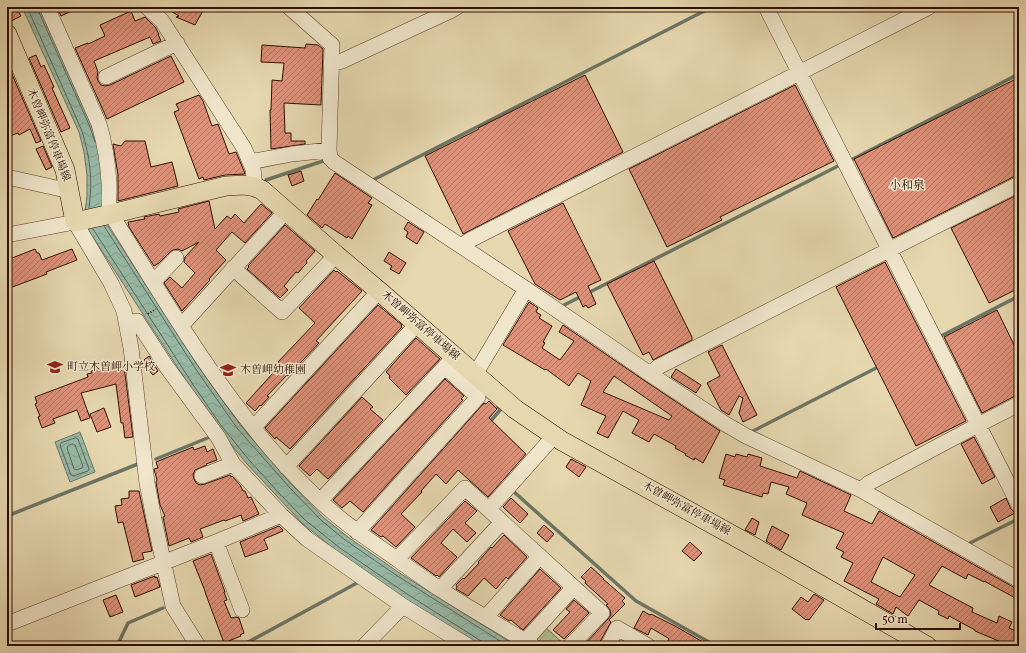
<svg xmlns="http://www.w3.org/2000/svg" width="1026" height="653" viewBox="0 0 1026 653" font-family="Vollkorn,'Noto Serif JP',serif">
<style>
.garden{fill:url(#garden-furrows);stroke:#716646}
.water{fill:url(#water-waves);stroke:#6d7565}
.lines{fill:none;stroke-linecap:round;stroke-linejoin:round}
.shore{stroke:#636454;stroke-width:1}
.stream{stroke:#6d7565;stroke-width:3.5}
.building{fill:url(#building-hatch);stroke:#2f0e00;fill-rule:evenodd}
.minor-casing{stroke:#5d402c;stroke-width:16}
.major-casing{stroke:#2f0e00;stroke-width:20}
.path{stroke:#2f0e00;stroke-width:2;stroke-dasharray:1 2;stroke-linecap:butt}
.minor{stroke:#efe5cb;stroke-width:15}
.major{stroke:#e6d7af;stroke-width:19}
.labels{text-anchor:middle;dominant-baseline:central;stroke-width:3;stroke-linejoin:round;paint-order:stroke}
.street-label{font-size:11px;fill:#2f0e00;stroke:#efe5cb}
.poi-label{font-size:11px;fill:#2f0e00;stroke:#efe5cb;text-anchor:start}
.neighbourhood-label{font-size:12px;fill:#2f0e00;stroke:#efe5cb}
</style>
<defs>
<pattern id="garden-furrows" width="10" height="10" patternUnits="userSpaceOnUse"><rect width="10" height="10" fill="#b3be8c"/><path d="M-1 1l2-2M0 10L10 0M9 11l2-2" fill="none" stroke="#9aa277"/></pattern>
<pattern id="water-waves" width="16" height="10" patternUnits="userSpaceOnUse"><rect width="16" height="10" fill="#97baa8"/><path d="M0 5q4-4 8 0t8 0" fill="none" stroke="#829f8f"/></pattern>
<pattern id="building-hatch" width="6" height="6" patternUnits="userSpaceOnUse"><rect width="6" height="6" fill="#de9179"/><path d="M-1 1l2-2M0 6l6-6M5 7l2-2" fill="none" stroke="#b47561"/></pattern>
</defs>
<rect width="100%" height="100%" fill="#e6d7af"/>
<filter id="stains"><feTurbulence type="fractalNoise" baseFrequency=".005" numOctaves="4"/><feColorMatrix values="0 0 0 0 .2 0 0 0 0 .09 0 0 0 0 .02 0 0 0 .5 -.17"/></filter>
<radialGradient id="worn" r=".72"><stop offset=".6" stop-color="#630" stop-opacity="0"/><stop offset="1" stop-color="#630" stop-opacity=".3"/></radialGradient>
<path class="garden" d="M544,626L566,646H541L533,641Z"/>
<path class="water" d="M22,7H41L100,144L104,207L108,226L198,366L241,426L292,485L324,518L348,537L398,572L516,646H482L404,598L338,552L302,523L246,463L217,427L189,385L89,231L85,211L87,196V175L84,152L79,132Z
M80,432L95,472L70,482L55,442Z"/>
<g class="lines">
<path class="shore" d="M27,7L82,131C90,158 93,179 89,208
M37,7L38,10L90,127L95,142
M104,226L195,368L237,428L290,488L322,521L345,540L396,575L508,646
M93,229L192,383L220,424L249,460L279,493L305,520L340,548L407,594L481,641L483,643V646
M76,438L78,439L89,469L88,471L73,476L71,475L60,445L61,443Z
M73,444L75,445L83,466L82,468L76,470L74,469L67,448L68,446Z"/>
<path class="stream" d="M851,160L1019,74
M375,179L712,7
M266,180L326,160
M588,293L840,165
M562,306L582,296
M941,336L1019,296
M488,424L501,409L498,407
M753,431L880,366
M156,459L210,437
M513,491L636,601L716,646
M7,516L138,464
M970,543L1018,519
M117,646L128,623L163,608
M241,646L357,583"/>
</g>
<path class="building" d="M7,7H16L21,16L11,21L7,11Z
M57,7H80L61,16Z
M164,7H205L195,25L176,17L179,16Z
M131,11L135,21L145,17L155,27L159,34H158L161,41L153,44L150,37L94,61L98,72L97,77L98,81L101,85L105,86L110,85L171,56L184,82L107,119L75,48L88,43V44L105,36L100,25Z
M306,44L318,45L323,49L321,105L284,103L285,133H291V141H305V144L271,149L270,110H271L272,80L282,81L284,63L261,62L262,45L305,48Z
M36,55L41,67L44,65L54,87L52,88L70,128L61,132L29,58Z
M11,72L41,141L36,143L30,129L19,135L18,133L7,137V74Z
M585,75L623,152L463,234L425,156L479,129L478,128Z
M1016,79L1019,85V175L1015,176L893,238L854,159Z
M795,85L834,161L720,217L722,220L667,247L629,169Z
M199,95L203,101L212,126L218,124L229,154L236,152L244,171L245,174L225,175L204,180L203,177L199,179L174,112L179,110L176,104Z
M125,141H145L151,167L172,162L178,186L118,201V175L113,144L121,146Z
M43,146L52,167L46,170L36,149Z
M301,171L304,181L292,186L288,175Z
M335,173L372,198L368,203L372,205L352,239L348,236L347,238L325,224L322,228L307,215L317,199L318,200Z
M1019,194V288L989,303L951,228Z
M209,201L215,229L227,216L231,219L235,214L244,223L261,204L272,213L245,243L232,232L216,250L226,260L209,279L210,280L182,311L164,283L170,277L182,288L195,273L184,262L185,257L199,242L182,251L178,249L173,250L170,252L159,263L154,266L129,227L128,222L145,219L144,217L159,214L160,216L179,212L178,209Z
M563,203L601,280L588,286L596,304L588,308L586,305L583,307L576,292L560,300L535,284L508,231Z
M408,222L424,232L417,244L406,237L408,232L404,229Z
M285,225L315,251L306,261L307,263L304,266L298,273L296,272L284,286L288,290L280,298L247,269L249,267L248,266Z
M35,249L37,253H39L42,260L72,249L77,260L46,272L47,274L7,289V260Z
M389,252L406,263L399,274L390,269L392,266L384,261Z
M654,261L692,337V340L653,360L649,352L643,355L607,284Z
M885,262L966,421L916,446L836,287Z
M334,270L336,272L337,271L362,291L316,341L319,343L288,376L287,375L267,396L269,397L261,406L260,405L255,411L246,403L281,364L278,362L315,323L299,308Z
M529,302L538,308L536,312L541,315L539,318L552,326L543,342L545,343L542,348L560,360L574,341L559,332L563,325L645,381L720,431L703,463L695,458L694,460L685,455L686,454L675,448L676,446L654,434L649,442L632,433L639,420L623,411L608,438L597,433L606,416L581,405L591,381L578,373L569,386L546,369L545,370L503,345ZM614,376L672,416L669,420L603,392Z
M378,305L402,325L401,326L402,327L290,449L276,437L275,439L265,428Z
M997,310L1019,355V395L1015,396L982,413L944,337Z
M416,338L440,359L406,395L389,378L390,376L386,372Z
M722,345L757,415L743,422L739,413L743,398L739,396L729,415L721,410L707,383L720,376L708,352Z
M149,356L158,371L153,375L147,368L149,366L144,360Z
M114,365L115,368L124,366L133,437L125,438L123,423H121L116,384L81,393L90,418L81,421L77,410L53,419L55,423L42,428L38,417L40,416L35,404L37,403L35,397L88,377L87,374L92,373L91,371Z
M676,369L701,385L696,393L671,377Z
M445,379L464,396L461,399L463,400L363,512L350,501L342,508L333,500Z
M362,397L373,407L370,409L383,420L328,479L317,469L310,476L299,466Z
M489,401L497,409L489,418L526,454L488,497L458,470L446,484L436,474L421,491L422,492L401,514L415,527L396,547L383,536L381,537L371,530L484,403L486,404Z
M104,408L111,427L97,432L90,414Z
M974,437L995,477L982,484L961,444Z
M205,446L207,452L213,449L217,460L206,464L207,465L195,470L193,475L194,479L196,483L200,485L205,484L230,475L231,477L232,476L240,485L243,491H245L248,498L251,497L259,514L243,521L241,515L225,521L224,520L200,529L203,537L191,542L189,538L169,546L163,517L165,516L160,505L156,482L157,480L154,469L158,468L156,462L193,447L194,450Z
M726,454L735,457L736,454L747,457L748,454L762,458L760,466L797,478L800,471L851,495L844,511L872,524L879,511L1015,588L1019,589V600L984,581V582L968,574L966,579L942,566L929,585L973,608L972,612L997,623L999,616L1012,622L1009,628L1019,632V646H999L1001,642L975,631V630L949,616L948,619L938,614L939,611L919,600L908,616L896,607L893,614L876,604L879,599L844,581L853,563L841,557L844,552L836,548L844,533L802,515L807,503L786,494L789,487L771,482L768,494L763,493L762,497L723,485L725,480L719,478ZM883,557L915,575L900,597L871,582Z
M571,459L586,467L579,477L566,467Z
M129,491H139L152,551L142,553L144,559L133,562L123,522L118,523L115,506L122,505L121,499L129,498Z
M511,498L528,514L520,523L503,507Z
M1006,498L1011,509L1015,513L998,522L990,507Z
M465,501L477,511L465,523L476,533L467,542L453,529L441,543L457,557L439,577L437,575L436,576L411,558Z
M752,518L759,522L755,535L745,530Z
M544,525L554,534L547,542L537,533Z
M279,526L282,529L283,531L264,539L268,549L245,557L240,542Z
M772,526L789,535L781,550L766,541Z
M504,535L527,557L508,579L506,577L496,589L484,578L468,596L456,589L457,587L456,585L463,578L464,579L479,563L478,562L491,547L492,548Z
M690,542L702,553L694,561L682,551Z
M211,554L225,592H224L227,600L224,601L231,618L236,617L239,618L244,633L240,635L241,636L224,643L205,592V591L193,561Z
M591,567L604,579H603L625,598L622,601L625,604L609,620L611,622L601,640L595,646H583L608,619L611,615L610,610L606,605L608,604L585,583L586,581L581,577Z
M540,569L561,588L523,630L518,626L511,620L509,621L500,615Z
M155,576V578L157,577L160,587L135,597L131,585Z
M814,594L824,600L809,620L807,619L806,620L792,609L801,597L808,602Z
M116,595L123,612L110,617L103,600Z
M574,600L589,613L564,639L553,630L570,612L566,609Z
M643,611L650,615L651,614L675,626L710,646H665L669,639L668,638L651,628L648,635L634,628Z"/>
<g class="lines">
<defs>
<path id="minor" d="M47,7L99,124C105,144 108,163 109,183C110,194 107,204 111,214C173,314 234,419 319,500C343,523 371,541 398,560C412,570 426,580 441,590C471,609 502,627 533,646
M147,7L162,21L244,148L253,169L255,186
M289,7L332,45L329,150L330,158L334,162L526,289L601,340L650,374L727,425L746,436L861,490L1019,580
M766,7L1019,505
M331,64L342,61L450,11L457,7
M106,77L177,43
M250,162L292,154L329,150
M7,177L70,191
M7,235L75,222L111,283L124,311L131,348L147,483L154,519L173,606L198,646
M461,246L470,240L929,7
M233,268L282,312L336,255
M153,282L176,258
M127,324L137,321L166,366L218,437L233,464L281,515L307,539L403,606L468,646
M181,326L286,211
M650,374L658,367L1019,184
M470,383L526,289
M254,427L379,291
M286,467L417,324
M202,476L233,464
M861,490L869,483L978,425L1019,404
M320,501L452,359
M489,509L554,436
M357,532L478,397L445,367
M216,542L242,610
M397,559L465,488L602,613L570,646
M440,589L502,522
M486,617L540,556
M7,624L216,542L281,515
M525,641L574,587
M364,646L403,606
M608,646L617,628L648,646"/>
<path id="major" d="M7,34L65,170L75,222L111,214L226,186C239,185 251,184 262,190L336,255L379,291L515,409L562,441L754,547L927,646"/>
</defs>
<use href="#minor" class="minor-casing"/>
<use href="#major" class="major-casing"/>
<path class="path" d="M148,314L156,309"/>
<use href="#minor" class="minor"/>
<use href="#major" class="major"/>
</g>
<defs>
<symbol id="school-bare" viewBox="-9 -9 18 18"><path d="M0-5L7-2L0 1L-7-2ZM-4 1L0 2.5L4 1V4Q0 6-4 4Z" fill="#8f2418" stroke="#efe5cb" stroke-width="2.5" paint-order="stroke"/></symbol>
</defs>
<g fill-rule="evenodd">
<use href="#school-bare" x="44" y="356" width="22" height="22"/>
<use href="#school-bare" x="217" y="359" width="22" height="22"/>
</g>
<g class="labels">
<g class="street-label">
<text transform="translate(48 135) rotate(68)">木曽岬弥富停車場線</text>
<text transform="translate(420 326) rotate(41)">木曽岬弥富停車場線</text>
<text transform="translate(686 509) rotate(29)">木曽岬弥富停車場線</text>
</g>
<g class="poi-label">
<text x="67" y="367">町立木曽岬小学校</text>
<text x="240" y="370">木曽岬幼稚園</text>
</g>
<g class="neighbourhood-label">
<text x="907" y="186">小和泉</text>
</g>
</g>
<rect width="1026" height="653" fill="none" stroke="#e6d7af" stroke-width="24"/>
<rect x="8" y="8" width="1010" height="637" fill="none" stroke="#2f0e00" stroke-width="2"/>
<rect x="12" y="12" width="1002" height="629" fill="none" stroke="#2f0e00"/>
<path d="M876 623v6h84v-6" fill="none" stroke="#2f0e00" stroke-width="2"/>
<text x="882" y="623" font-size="12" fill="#2f0e00" stroke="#efe5cb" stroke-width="3" paint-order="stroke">50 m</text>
<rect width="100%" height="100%" filter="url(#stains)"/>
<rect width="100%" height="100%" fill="url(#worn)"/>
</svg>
